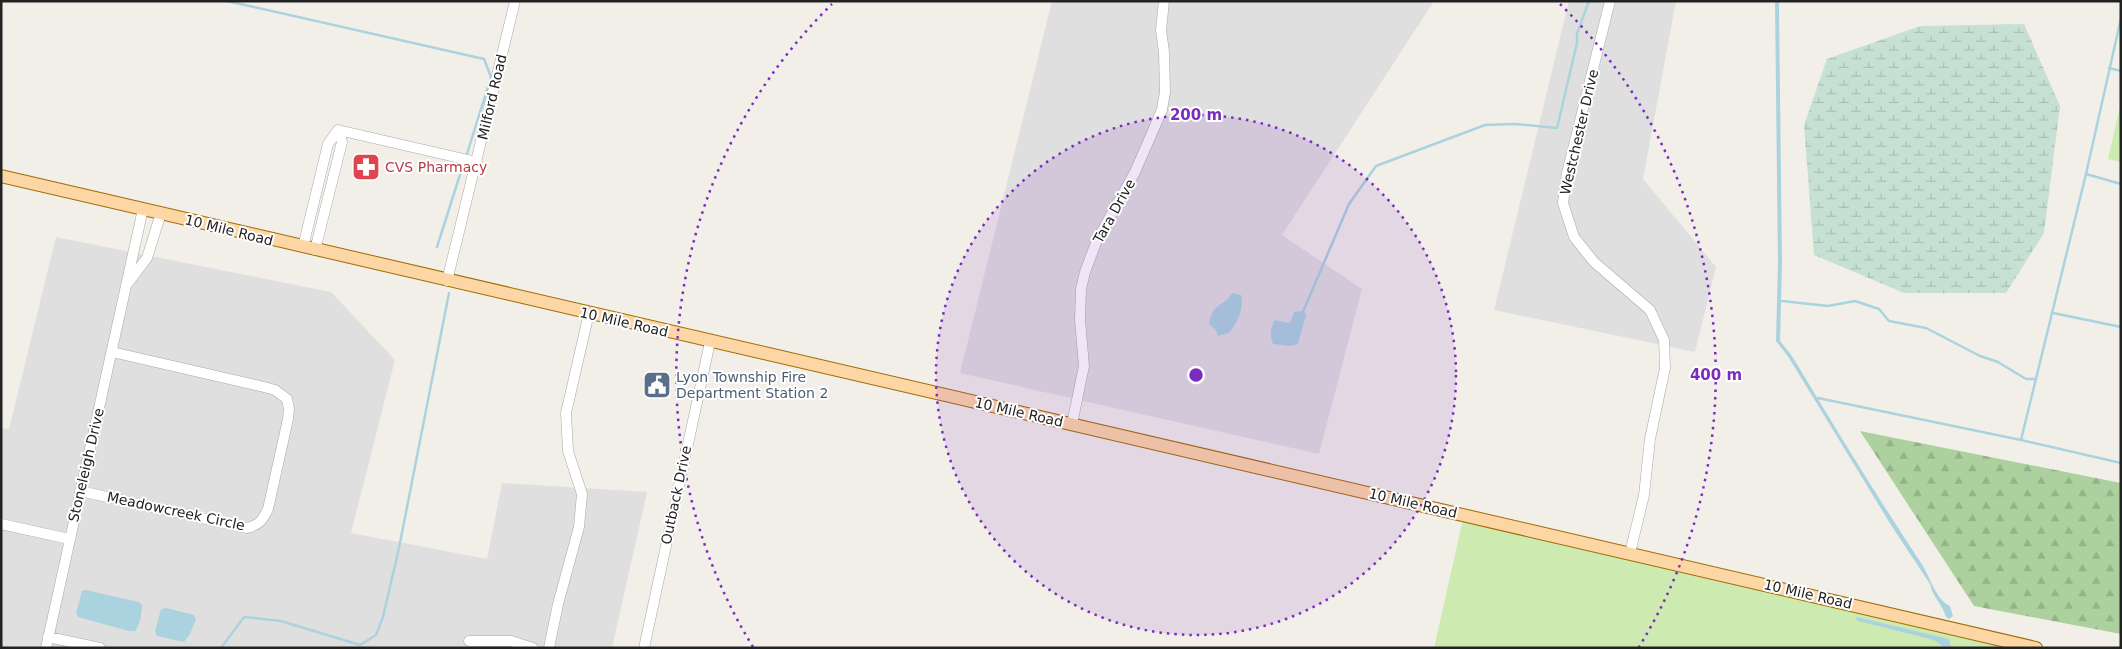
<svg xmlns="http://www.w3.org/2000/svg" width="2122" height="649" viewBox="0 0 2122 649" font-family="'DejaVu Sans',sans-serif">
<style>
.residential{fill:#e0dfdf}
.grass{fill:#cdebb0}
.forest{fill:url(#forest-firs)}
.wetland{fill:url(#wetland-marsh)}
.water{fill:#aad3df}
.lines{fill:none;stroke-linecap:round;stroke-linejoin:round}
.stream{stroke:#aad3df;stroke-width:2.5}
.minor-casing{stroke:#a9a9a9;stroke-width:11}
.major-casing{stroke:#a06b00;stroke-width:14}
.minor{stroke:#fff;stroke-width:10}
.major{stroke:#fcd6a4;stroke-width:12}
.ring{fill:none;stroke:#7b2cbf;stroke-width:2.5;stroke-dasharray:2.5 5}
.labels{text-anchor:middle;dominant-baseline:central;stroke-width:4;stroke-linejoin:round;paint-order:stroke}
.street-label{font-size:14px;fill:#222;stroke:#fff}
.health-label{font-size:14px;fill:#be3a42;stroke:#fff;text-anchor:start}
.service-label{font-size:14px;fill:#4e5e75;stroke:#fff;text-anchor:start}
.centre{fill:#7b2cbf;stroke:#fff;stroke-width:2.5}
.ring-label{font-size:15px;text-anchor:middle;font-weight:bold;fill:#7b2cbf;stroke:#fff;stroke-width:4;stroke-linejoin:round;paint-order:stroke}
</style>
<defs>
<pattern id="forest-firs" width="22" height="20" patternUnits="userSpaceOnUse" patternTransform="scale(1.25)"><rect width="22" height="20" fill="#add19e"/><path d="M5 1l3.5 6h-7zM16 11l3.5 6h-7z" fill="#95b388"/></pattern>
<pattern id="wetland-marsh" width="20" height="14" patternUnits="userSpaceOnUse" patternTransform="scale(1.25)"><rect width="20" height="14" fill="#c6e0d4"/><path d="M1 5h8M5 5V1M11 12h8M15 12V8" fill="none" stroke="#aac0b6"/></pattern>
</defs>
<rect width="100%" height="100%" fill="#f2efe9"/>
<path class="residential" d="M1052,1H1434L1282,235L1362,289L1319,454L960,373Z
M1569,1H1676L1643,179L1716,267L1695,352L1494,310Z
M56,237L331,292L395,360L351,533L487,559L502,483L647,492L612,648H1V428L9,429Z"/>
<path class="grass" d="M2121,102V162L2108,159Z
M1463,519L2010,648H1434Z"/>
<path class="forest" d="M1860,431L2121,483V634L1974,606Z"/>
<path class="wetland" d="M2024,24L2060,106L2044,233L2006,293H1904L1814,255L1804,125L1827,59L1920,26Z"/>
<path class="water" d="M1775,1H1779V10L1782,264L1780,341L1792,356C1834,426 1876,495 1921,563C1930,576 1935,599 1950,606L1953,616L1949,619L1946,617C1943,605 1932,596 1930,584L1891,525L1789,358L1776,341L1778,264Z
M1232,293L1241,295C1244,309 1238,322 1229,333L1218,336L1215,329L1209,324C1213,301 1223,308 1232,293Z
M1300,311L1306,313V315L1298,344L1290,346L1273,344C1270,337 1270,327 1275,320L1290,323L1294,312Z
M86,590L139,602L142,605C142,613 140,625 135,631H129L78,617L76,613L82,591Z
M166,608L194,615L196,619L190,634L184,642L157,636L155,632L161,609Z
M1857,617L1949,639L1951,648H1945L1934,640L1858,621L1856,619Z"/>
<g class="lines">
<path class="stream" d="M227,1L484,59L491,77L466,157
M2109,68L2121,71
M2086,174L2121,184
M437,247L464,162
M1782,301L1828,306L1855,301L1879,309L1889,321L1926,328L1980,356L1998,362L2026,379H2036
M2053,313L2121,327
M1302,314L1349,204L1376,166L1485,125L1515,124L1557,128L1577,43V34L1589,1
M1818,398L2021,440L2121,463
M2021,440L2086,174L2121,18
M221,648L244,617L281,621L360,645L376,635L383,617L399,548L449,293"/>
<defs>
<path id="minor" d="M1610,1L1567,173L1563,203L1574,237L1594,262L1650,310L1664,340L1665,368L1650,439L1644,495L1630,553
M338,130L477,162
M303,247L328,144L338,130L342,142L315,250
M447,281L515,1
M128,283L147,258L161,213
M1072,424L1084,366L1080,320L1081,289L1085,272L1097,240L1135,172L1162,110L1165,92L1164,52L1161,30L1164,1
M80,491L247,528C259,525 263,520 268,509L288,419L289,409L287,399L275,390L264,387L112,352
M1,524L69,539
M48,637L100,648
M469,641H511L533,648
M46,648L143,209
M549,648L558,604L579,527L582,494L568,451L566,413L589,313
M644,648L710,342"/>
<path id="major" d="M1,176L2036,648"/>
</defs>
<use href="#minor" class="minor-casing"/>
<use href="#major" class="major-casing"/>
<use href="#minor" class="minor"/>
<use href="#major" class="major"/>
</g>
<circle cx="1196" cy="375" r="260" fill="#7b2cbf" fill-opacity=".12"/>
<g class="ring">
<circle cx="1196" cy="375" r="260"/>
<path d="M753 647A520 520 0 0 1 832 4M1560 4A520 520 0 0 1 1639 647"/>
</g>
<defs>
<symbol id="pharmacy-square" viewBox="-11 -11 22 22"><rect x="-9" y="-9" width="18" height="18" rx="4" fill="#e0444e" stroke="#fff"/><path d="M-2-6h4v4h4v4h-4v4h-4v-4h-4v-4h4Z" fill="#fff"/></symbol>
<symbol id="civic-square" viewBox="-11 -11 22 22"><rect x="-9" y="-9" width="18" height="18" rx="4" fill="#5c6f8a" stroke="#fff"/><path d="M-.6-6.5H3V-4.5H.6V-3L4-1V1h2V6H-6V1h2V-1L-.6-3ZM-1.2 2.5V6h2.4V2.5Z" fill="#fff"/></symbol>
</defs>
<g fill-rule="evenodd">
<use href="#pharmacy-square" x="350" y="151" width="32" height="32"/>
<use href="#civic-square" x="641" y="369" width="32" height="32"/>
</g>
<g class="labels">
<g class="street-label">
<text transform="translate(492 97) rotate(-77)">Milford Road</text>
<text transform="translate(1579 132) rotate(-77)">Westchester Drive</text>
<text transform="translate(1114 211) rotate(-61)">Tara Drive</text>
<text transform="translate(229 230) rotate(14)">10 Mile Road</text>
<text transform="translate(624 322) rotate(13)">10 Mile Road</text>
<text transform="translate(1019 412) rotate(13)">10 Mile Road</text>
<text transform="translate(86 465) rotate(-77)">Stoneleigh Drive</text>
<text transform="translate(676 495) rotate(-78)">Outback Drive</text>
<text transform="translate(1413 503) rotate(13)">10 Mile Road</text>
<text transform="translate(176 511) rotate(12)">Meadowcreek Circle</text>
<text transform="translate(1808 594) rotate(13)">10 Mile Road</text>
</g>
<g class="health-label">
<text x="385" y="167">CVS Pharmacy</text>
</g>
<g class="service-label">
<text x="676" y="377">Lyon Township Fire<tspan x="676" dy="16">Department Station 2</tspan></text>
</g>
</g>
<circle cx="1196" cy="375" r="8" class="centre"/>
<g class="ring-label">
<text x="1196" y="120">200 m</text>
<text x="1716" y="380">400 m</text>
</g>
<rect width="2122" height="649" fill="none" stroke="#222222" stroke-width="5"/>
</svg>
